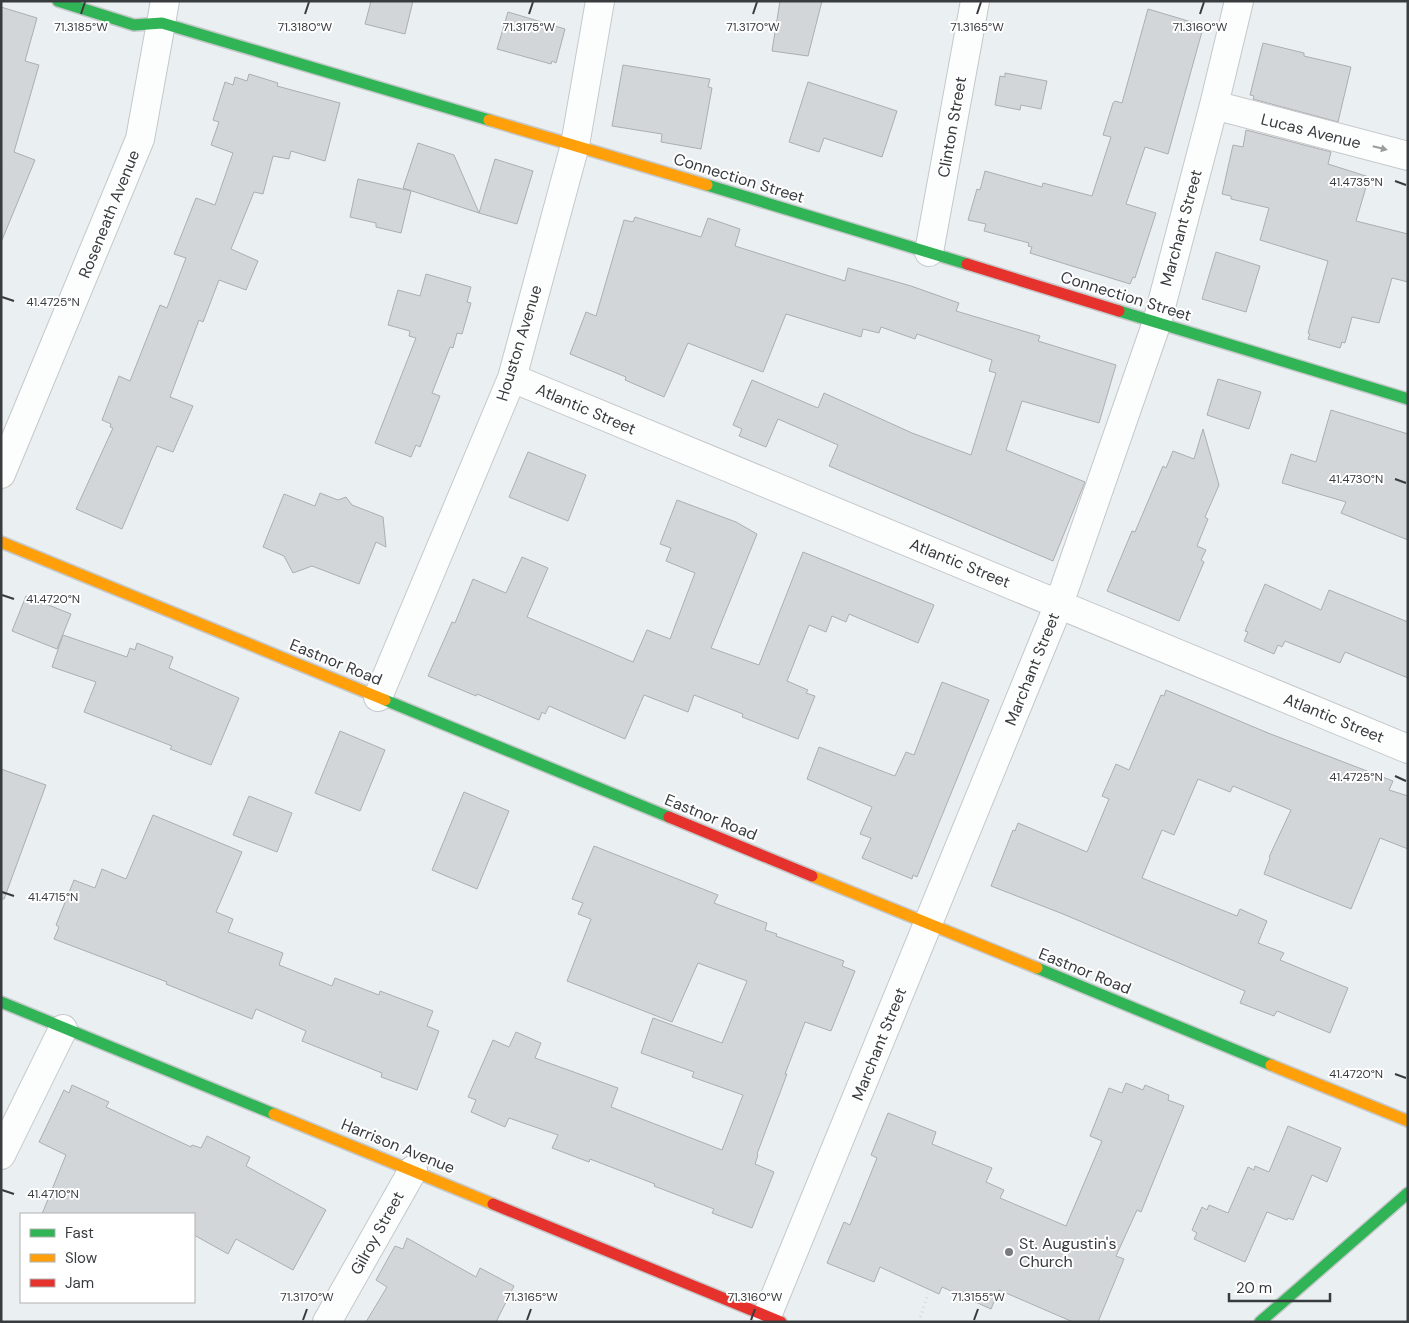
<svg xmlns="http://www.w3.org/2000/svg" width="1409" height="1323" viewBox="0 0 1409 1323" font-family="'DM Sans',sans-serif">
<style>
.building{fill:#d2d6d8;stroke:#abafb2}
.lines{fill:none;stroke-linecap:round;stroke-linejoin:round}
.street-casing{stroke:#c5c8ca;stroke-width:30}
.fast-casing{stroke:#c5c8ca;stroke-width:14}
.slow-casing{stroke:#c5c8ca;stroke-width:14}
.jam-casing{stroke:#c5c8ca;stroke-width:14}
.path{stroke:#d6d7d8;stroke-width:3;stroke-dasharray:1 4;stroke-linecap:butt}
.street{stroke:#fcfdfd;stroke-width:28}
.fast{stroke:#30b455;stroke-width:11}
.slow{stroke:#ff9f0a;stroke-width:11}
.jam{stroke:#e5322d;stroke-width:11}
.oneway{fill:#9a9c9e}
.ticks{fill:none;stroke:#393c3f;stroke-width:2}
.poi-dot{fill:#777b7e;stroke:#fff;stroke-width:2}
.labels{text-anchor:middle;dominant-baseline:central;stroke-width:4;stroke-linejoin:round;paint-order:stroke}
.street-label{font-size:16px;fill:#393c3f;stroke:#fff}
.poi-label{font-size:16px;fill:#393c3f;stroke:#fff;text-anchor:start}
.ticks-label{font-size:12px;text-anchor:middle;fill:#393c3f;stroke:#fff;stroke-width:4;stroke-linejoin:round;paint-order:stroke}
</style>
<rect width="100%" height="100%" fill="#eaeff2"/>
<path class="building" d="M371,1H413L405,34L365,24Z
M780,1H822L808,56L772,51Z
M1,7L37,18L25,61L39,65L14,152L35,160L2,240Z
M1148,9L1195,23L1194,25L1203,28L1168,154L1145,147L1126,204L1156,213L1135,278L1133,277L1130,284L1030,253L1032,247L1028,246L1029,243L984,231L986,224L968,220L977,189L980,190L985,171L1042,187L1043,183L1092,196L1111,137L1103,135L1113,103L1115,101L1122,103Z
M508,12L565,29L556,63L552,61L551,64L497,49Z
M1263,43L1304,53V56L1351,67L1338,122L1253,99L1254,96L1250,95Z
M623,65L710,79L708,87L712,88L701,149L661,142L662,134L612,126Z
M1005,73L1047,81L1041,109L1021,105L1020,110L995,105L1000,76L1005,77Z
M249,74L278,83L277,86L340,103L325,161L291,151L289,159L273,156L263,194L254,192L231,249L258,261L246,290L219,280L203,322L199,320L170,397L193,406L173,452L157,446L122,529L76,509L113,428L110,427L111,424L102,420L119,376L130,381L160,305L167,308L186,258L174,254L196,198L215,205L233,153L211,145L219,122L213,120L225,82L233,85L235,77L247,81Z
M808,82L897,111L882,157L824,138L819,152L789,142Z
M1246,130L1331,152L1328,164L1369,177L1356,221L1408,234V282L1392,278L1379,323L1352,317L1345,343L1342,342L1340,348L1308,339L1310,334L1308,333L1328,261L1260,240L1269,208L1231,199V196L1222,194L1233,145L1243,147Z
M418,143L454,155L479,213L495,159L533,171L517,224L479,213L403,188Z
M358,179L411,191L401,233L376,227V223L350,217Z
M635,217L701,237L708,218L740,229L735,246L845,281L848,268L911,286L959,303L956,311L1040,336L1038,341L1116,365L1099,423L1022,401L1006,450L1085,482L1053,561L829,466L838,445L778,419L766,447L739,436L742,429L733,425L752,380L818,408L824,393L912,433L971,455L996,373L989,371L992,360L917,334L915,339L881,327L879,333L863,329L861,337L786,314L763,372L688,343L664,397L625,380L626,377L570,354L586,312L596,316L624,220L633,222Z
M1216,252L1260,266L1246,312L1202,299Z
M426,274L471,287L467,302L471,303L462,334L457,333L453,348L450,347L432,393L440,396L420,447L416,445L411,457L375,443L416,338L409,336L410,331L388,325L398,290L420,296Z
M1218,379L1261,392L1249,429L1207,415Z
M1331,410L1408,434V540L1341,513L1346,502L1282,483L1291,454L1316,462Z
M1203,429L1219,485L1205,517L1208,519L1197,546L1206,550L1201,560L1204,562L1179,621L1107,591L1132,531L1135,532L1163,466L1166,468L1173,451L1194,459Z
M528,452L586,475L568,521L509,497Z
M320,493L338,500L346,497L352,505L383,517L386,547L376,542L359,584L312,566L293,573L284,556L263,547L284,494L315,506Z
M677,500L736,522L757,534L711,648L759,665L803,552L934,605L918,643L849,614L846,622L832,616L826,632L809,625L787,681L808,690L806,693L815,696L798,739L742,717L743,714L694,695L688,712L644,695L625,739L549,706L545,714L542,712L539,720L477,694L476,696L428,676L452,622L455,623L473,579L506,593L522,557L548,568L527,617L633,662L647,630L670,639L695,573L666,561L671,548L660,544Z
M1265,584L1321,610L1329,590L1408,622V678L1345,652L1340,663L1285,641L1282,647L1278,645L1274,654L1244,641L1248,632L1245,631Z
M26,596L71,614L57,649L12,631Z
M63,635L127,657L130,648L135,650L137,643L173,657L169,668L239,698L211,765L170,749L172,746L84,712L96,682L52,667Z
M942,682L989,700L917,877L913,875L912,879L862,858L871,838L860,834L872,807L807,779L819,747L895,776L906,752L914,755Z
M1166,690L1268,733L1393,781L1389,790L1408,796V849L1380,838L1351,909L1264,874L1270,858L1269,857L1291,810L1233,786L1230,792L1198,779L1174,835L1162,830L1142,878L1237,916L1240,909L1267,921L1258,943L1284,953L1280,960L1348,988L1330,1033L1277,1011L1274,1016L1240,1003L1245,991L1063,914L991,886L1013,830L1015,831L1018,823L1087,852L1109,799L1102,796L1116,764L1129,770L1161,695L1164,696Z
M340,731L385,750L360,811L315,793Z
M1,769L46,785L4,899H1Z
M464,792L509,811L477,889L432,870Z
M249,796L292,813L277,852L233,835Z
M153,815L242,852L216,912L233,919L228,932L283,953L279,965L332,986L335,978L379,995L380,991L433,1011L427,1026L439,1031L417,1090L381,1077L382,1073L302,1041L306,1031L256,1009L252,1019L166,984L167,982L54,939L59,927L56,925L74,880L95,888L102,869L126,879Z
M594,846L718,895L714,903L767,923L765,930L777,934L776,936L844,961L842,966L855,971L831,1031L805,1022L785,1074H787L757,1154L758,1155L755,1164L774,1172L752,1228L712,1213L714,1209L654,1186L655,1184L590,1159L589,1162L552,1148L558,1135L509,1118L505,1127L471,1112L476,1100L468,1097L493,1040L509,1047L516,1032L541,1043L535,1058L618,1088L611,1107L722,1150L743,1095L692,1077L694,1072L641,1053L653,1018L722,1043L747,981L698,963L672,1022L567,981L591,919L578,914L583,903L572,899Z
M1126,1083L1143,1090L1145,1085L1169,1095L1168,1100L1184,1106L1141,1212L1137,1210L1116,1256L1124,1259L1098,1322H1073L999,1290L991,1309L942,1287L939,1294L880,1267L874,1282L827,1263L844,1222L850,1225L877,1158L871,1155L888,1113L936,1132L932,1144L992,1168L986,1182L1004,1190L1000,1198L1066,1226L1102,1141L1090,1136L1109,1088L1122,1093Z
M72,1085L109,1102L106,1107L191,1147L192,1145L201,1148L207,1136L250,1157L246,1166L326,1210L293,1270L236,1239L228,1254L194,1235V1214H42L66,1155L39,1142L64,1090L69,1093Z
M1288,1126L1341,1148L1327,1182L1312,1175L1293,1220L1288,1218L1287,1220L1267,1212L1245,1262L1194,1239L1197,1233L1192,1230L1202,1207L1207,1210L1209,1205L1228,1213L1248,1167L1254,1170L1255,1166L1269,1172Z
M407,1238L476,1277L480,1268L514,1286L496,1322H366L387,1287L376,1280L395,1246L403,1249Z"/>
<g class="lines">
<defs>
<path id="street" d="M1214,105L1408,156
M929,252L975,1
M512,378L1408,749
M1,474L140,139L165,1
M378,697L512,378L575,145L600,1
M1,1155L63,1029
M767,1316L1059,604L1157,322L1214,105L1239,1
M327,1322L413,1170"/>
<path id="fast" d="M58,1L134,25L162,23L489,120
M707,185L967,264
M1119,311L1408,399
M385,700L669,817
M1037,968L1271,1065
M1,1002L274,1114
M1260,1322L1408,1193"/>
<path id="slow" d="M489,120L707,185
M1,542L385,700
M812,876L1037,968
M1271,1065L1408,1121
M274,1114L493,1204"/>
<path id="jam" d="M967,264L1119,311
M669,817L812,876
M493,1204L781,1322"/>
</defs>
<use href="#street" class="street-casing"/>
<use href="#fast" class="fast-casing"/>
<use href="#slow" class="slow-casing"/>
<use href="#jam" class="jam-casing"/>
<path class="path" d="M919,1322L928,1293"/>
<use href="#street" class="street"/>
<use href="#fast" class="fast"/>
<use href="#slow" class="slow"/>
<use href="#jam" class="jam"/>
</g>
<defs><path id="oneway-solid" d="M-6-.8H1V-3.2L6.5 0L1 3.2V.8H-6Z" transform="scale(1.25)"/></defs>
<use class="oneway" href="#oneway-solid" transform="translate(1380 148) rotate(14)"/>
<path class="ticks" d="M81,14L85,2M305,14L309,2M529,14L533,2M753,14L757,2M977,14L981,2M1200,14L1204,2M1395,181L1406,185M2,297L14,301M1395,479L1406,483M2,595L14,599M1395,776L1406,781M2,892L14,896M1395,1074L1406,1078M2,1190L14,1194M303,1320L307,1309M527,1320L531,1309M751,1320L755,1309M974,1320L978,1309"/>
<circle class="poi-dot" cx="1009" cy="1252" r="5"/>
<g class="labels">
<g class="street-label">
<text transform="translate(952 127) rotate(-80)">Clinton Street</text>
<text transform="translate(1311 131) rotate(14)">Lucas Avenue</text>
<text transform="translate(739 178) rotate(17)">Connection Street</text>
<text transform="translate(109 214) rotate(-68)">Roseneath Avenue</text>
<text transform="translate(1181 228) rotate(-75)">Marchant Street</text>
<text transform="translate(1126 296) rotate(17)">Connection Street</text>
<text transform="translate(519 343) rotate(-73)">Houston Avenue</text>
<text transform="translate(586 409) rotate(23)">Atlantic Street</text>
<text transform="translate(960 563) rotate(22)">Atlantic Street</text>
<text transform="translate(336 662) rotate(22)">Eastnor Road</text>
<text transform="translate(1032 669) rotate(-68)">Marchant Street</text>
<text transform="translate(1334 718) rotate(22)">Atlantic Street</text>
<text transform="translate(711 817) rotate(22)">Eastnor Road</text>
<text transform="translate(1085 971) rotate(22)">Eastnor Road</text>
<text transform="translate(879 1044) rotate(-68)">Marchant Street</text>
<text transform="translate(398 1146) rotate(22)">Harrison Avenue</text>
<text transform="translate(377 1233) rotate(-61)">Gilroy Street</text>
</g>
<g class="poi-label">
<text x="1019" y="1243">St. Augustin's<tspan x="1019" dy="18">Church</tspan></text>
</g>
</g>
<g class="ticks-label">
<text x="305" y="31">71.3180°W</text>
<text x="81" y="31">71.3185°W</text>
<text x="529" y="31">71.3175°W</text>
<text x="753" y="31">71.3170°W</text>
<text x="977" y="31">71.3165°W</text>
<text x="1200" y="31">71.3160°W</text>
<text x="1356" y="186">41.4735°N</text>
<text x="53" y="306">41.4725°N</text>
<text x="1356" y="483">41.4730°N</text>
<text x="53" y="603">41.4720°N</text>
<text x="1356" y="781">41.4725°N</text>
<text x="53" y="901">41.4715°N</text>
<text x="1356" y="1078">41.4720°N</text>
<text x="53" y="1198">41.4710°N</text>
<text x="307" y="1301">71.3170°W</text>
<text x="531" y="1301">71.3165°W</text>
<text x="755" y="1301">71.3160°W</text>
<text x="978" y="1301">71.3155°W</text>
</g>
<rect width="1409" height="1323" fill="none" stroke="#393c3f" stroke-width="5"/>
<rect x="20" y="1213" width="175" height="90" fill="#ffffff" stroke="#b0b1b2"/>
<rect x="30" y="1229" width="25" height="8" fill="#30b455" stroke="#b0b1b2"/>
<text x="65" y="1238" font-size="15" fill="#393c3f">Fast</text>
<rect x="30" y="1254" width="25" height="8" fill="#ff9f0a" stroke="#b0b1b2"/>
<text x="65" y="1263" font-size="15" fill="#393c3f">Slow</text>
<rect x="30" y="1279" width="25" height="8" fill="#e5322d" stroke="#b0b1b2"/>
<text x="65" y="1288" font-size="15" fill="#393c3f">Jam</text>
<path d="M1229 1293v8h101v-8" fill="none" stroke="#393c3f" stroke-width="2.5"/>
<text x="1236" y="1293" font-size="15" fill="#393c3f" stroke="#ffffff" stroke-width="4" paint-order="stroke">20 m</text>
</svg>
